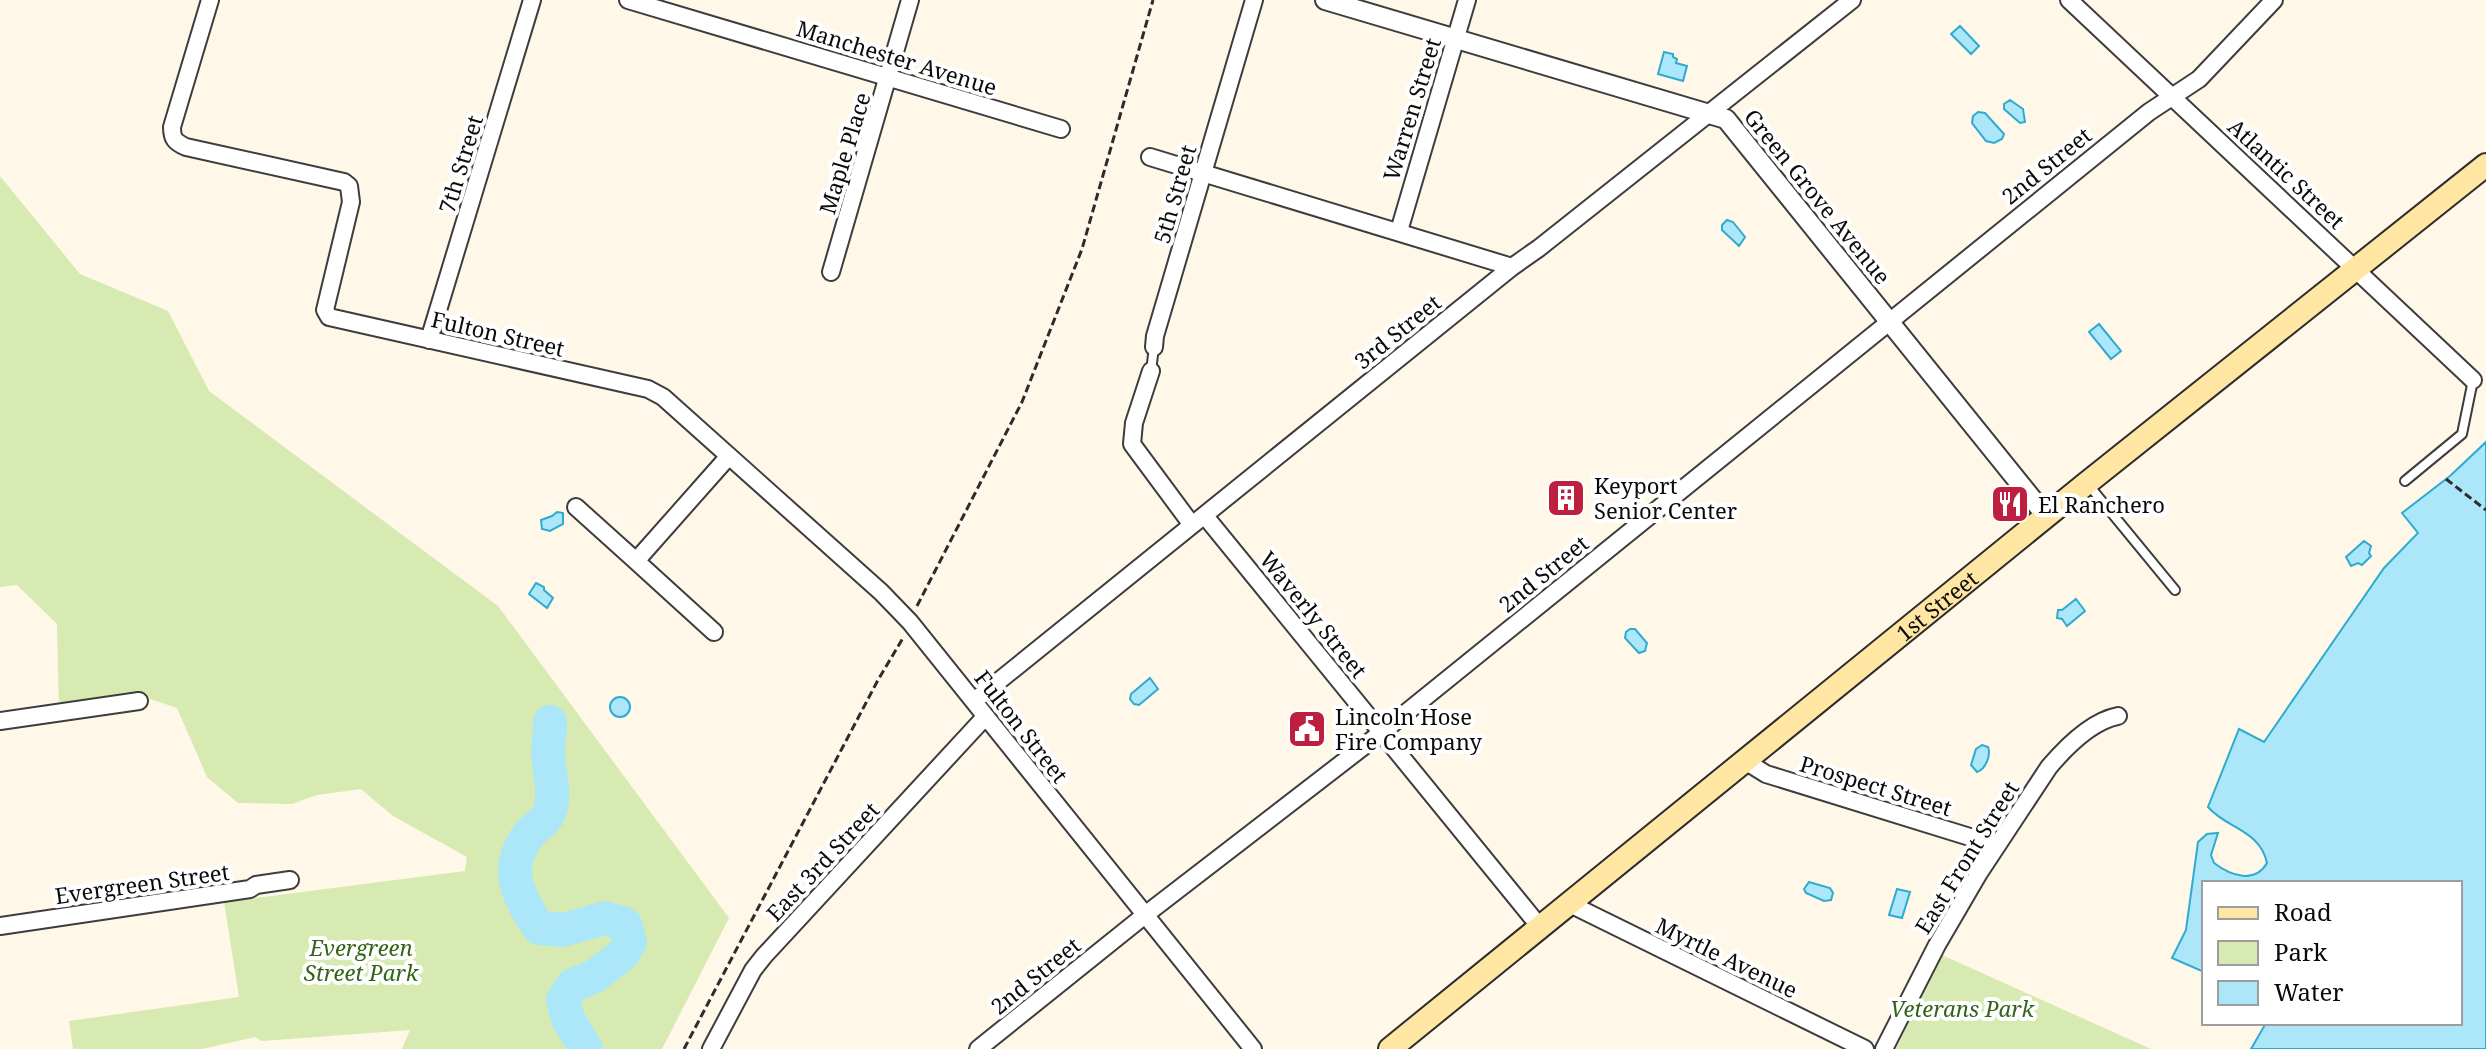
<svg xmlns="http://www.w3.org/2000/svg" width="2486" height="1049" viewBox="0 0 2486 1049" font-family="'Noto Serif',serif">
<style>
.green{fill:#d7eab1}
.water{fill:#abe7f8;stroke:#2faad1;stroke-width:2}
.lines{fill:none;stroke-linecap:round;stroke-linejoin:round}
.river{stroke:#abe7f8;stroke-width:34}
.service-casing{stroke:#3d3d3d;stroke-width:12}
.minor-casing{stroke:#3d3d3d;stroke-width:20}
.tertiary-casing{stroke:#3d3d3d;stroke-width:22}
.secondary-casing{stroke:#2c2c2c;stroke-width:26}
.path{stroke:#2c2c2c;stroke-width:3;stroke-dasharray:8 4;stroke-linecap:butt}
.service{stroke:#fff;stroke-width:8}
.minor{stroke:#fff;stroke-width:16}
.tertiary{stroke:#fff;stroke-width:18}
.secondary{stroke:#ffe6a3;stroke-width:22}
.labels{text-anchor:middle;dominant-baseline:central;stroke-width:8;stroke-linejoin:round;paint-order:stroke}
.street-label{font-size:22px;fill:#0a0a0a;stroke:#fff}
.poi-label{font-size:22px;fill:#0a0a0a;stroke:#fff;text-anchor:start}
.park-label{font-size:22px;font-style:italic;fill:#34631a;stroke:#fff}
</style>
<rect width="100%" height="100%" fill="#fff7e8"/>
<path class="green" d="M0,176L80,274L168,311L209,391L498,606L729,918L662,1049H402L410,1030L262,1041L255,1037L202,1049H73L69,1021L239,997L224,902L465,871L467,857L393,816L361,789L317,795L292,804L238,803L207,777L177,708L147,698L59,712L57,624L17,585L0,587Z
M1942,955L2151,1049H1896Z"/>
<path class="water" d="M1960,26L1979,46L1971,54L1951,34Z
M1664,52L1673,54V57L1677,59L1676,63L1687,66L1683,81L1658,74Z
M2010,100L2023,109L2025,122L2020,123L2004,109V104Z
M1978,112L1985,113L2004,134L2002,139L1994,143L1986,141L1972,123L1973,116Z
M1727,220L1733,222L1745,237L1739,246L1722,230V225Z
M2099,324L2121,351L2111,359L2089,332Z
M2486,442V1049H2251L2266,1023H2460V883H2204V972L2172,958L2186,930L2198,842L2207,834L2218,833L2211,855L2214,863C2231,876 2255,884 2267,863C2260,830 2227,829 2208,807L2239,729L2264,742L2384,568L2418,533L2402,513L2450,476Z
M557,512L563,513V524L550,531L542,529L541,520L552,516Z
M2364,541L2371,546L2369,553L2371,556L2362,565L2358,563L2351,566L2346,557Z
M536,583L544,587V590L553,598L547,608L529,594Z
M2076,599L2085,611L2067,626L2062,619L2057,618L2058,610H2062Z
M1630,629H1635L1647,643L1645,651L1639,653L1625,638L1626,632Z
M1150,678L1158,689L1139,705L1134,704L1130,699L1131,694Z
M610 707a10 10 0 1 1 20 0a10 10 0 1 1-20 0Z
M1982,745L1988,747C1991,755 1986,769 1977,772L1971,765L1976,749Z
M1809,882L1830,888L1833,893L1831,900L1824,901L1806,893L1804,889Z
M1897,889L1910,892L1902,918L1889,915Z"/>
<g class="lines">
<path class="river" d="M550,722C550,733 548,743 548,753C549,772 557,798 548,815C545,822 535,827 530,833C502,868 518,896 539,928L563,930L605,918L625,924L630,942L623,954L595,976L573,985L563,1000L568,1019L586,1049"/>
<defs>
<path id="service" d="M1151,371L1154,347
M2405,481L2462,434L2473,380
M2087,483L2175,590"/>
<path id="minor" d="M210,0L172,127C172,139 175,142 186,147L344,182L349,186L351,202L325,310L329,317L648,389L663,397L881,592L910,622L1253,1049
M628,0L1061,129
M2069,0L2473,380
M1150,157L1512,267
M1399,231L1467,0
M831,272L910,0
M429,340L532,0
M1154,347L1155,336L1254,0
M1151,371L1134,423L1132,444L1192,525
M576,507L636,561
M1205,516L1540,927
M714,632L636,561L729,456
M974,701L1512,267L1539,248L1852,0
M0,721L139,701
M1745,761L1766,774L1973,838L1995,848
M1570,904L1865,1049
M0,926L250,889L256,885L290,880
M711,1049L753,970L764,956L985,717
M978,1049L1145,915L1381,733L2149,112L2199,79L2274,0
M1884,1049L1937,945L1979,873L2049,767C2066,747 2092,721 2118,716"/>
<path id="tertiary" d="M1325,0L1726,119L2046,516"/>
<g id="secondary">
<path id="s1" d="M1390,1049L2087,483L2486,165"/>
</g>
</defs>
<use href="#service" class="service-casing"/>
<use href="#minor" class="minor-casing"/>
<use href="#tertiary" class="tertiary-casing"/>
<use href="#secondary" class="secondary-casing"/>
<path class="path" d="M2446,479L2486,510
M917,606L1022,402L1082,249L1153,0
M684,1049L878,680L903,638"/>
<use href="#service" class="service"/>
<use href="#minor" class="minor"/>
<use href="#tertiary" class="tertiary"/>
<use href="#secondary" class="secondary"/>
</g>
<defs>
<symbol id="building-square" viewBox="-11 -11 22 22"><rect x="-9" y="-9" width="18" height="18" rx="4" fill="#be1f3f" stroke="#fff"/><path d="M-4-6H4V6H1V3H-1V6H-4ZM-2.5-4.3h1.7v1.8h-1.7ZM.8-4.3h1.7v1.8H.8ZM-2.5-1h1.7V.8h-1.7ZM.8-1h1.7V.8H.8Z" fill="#fff"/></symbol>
<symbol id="restaurant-square" viewBox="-11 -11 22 22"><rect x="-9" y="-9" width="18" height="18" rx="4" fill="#be1f3f" stroke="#fff"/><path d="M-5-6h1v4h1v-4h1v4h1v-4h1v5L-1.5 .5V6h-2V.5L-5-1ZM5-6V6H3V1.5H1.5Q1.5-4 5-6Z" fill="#fff"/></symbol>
<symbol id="civic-square" viewBox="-11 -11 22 22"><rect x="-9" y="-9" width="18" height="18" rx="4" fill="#be1f3f" stroke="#fff"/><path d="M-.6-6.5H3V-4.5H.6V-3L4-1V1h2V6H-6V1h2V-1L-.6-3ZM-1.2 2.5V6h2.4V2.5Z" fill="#fff"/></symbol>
</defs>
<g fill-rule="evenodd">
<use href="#building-square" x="1544" y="476" width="44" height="44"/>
<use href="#restaurant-square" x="1988" y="482" width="44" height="44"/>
<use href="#civic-square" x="1285" y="707" width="44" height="44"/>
</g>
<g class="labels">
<g class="street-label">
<text transform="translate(897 57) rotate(17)">Manchester Avenue</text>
<text transform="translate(1411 109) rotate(-73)">Warren Street</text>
<text transform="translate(844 153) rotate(-73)">Maple Place</text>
<text transform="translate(460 164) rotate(-73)">7th Street</text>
<text transform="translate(2046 165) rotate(-39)">2nd Street</text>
<text transform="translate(2287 173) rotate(43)">Atlantic Street</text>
<text transform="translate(1174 194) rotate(-74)">5th Street</text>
<text transform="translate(1818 196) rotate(51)">Green Grove Avenue</text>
<text transform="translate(1397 331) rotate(-39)">3rd Street</text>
<text transform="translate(498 333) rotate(13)">Fulton Street</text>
<text transform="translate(1543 573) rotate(-39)">2nd Street</text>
<text stroke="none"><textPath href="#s1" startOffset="704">1st Street</textPath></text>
<text transform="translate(1314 614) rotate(51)">Waverly Street</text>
<text transform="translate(1022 726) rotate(52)">Fulton Street</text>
<text transform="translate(1876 785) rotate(17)">Prospect Street</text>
<text transform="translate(1966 857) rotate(-58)">East Front Street</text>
<text transform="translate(822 861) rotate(-47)">East 3rd Street</text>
<text transform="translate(142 883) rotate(-8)">Evergreen Street</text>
<text transform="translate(1727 957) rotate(26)">Myrtle Avenue</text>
<text transform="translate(1035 975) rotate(-39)">2nd Street</text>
</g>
<g class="poi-label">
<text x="1594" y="485">Keyport<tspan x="1594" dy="25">Senior Center</tspan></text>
<text x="2038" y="504">El Ranchero</text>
<text x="1335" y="716">Lincoln Hose<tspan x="1335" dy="25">Fire Company</tspan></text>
</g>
<g class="park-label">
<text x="361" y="947">Evergreen<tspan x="361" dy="25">Street Park</tspan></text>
<text x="1962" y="1008">Veterans Park</text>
</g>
</g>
<rect x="2202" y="881" width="260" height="144" fill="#ffffff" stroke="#9d9d9d" stroke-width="2"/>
<rect x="2218" y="907" width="40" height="12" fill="#ffe6a3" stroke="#9d9d9d" stroke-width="2"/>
<text x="2274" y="921" font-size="24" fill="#0a0a0a">Road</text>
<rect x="2218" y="941" width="40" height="24" fill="#d7eab1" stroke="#9d9d9d" stroke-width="2"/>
<text x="2274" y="961" font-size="24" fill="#0a0a0a">Park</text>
<rect x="2218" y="981" width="40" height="24" fill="#abe7f8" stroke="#9d9d9d" stroke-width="2"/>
<text x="2274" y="1001" font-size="24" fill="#0a0a0a">Water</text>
</svg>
